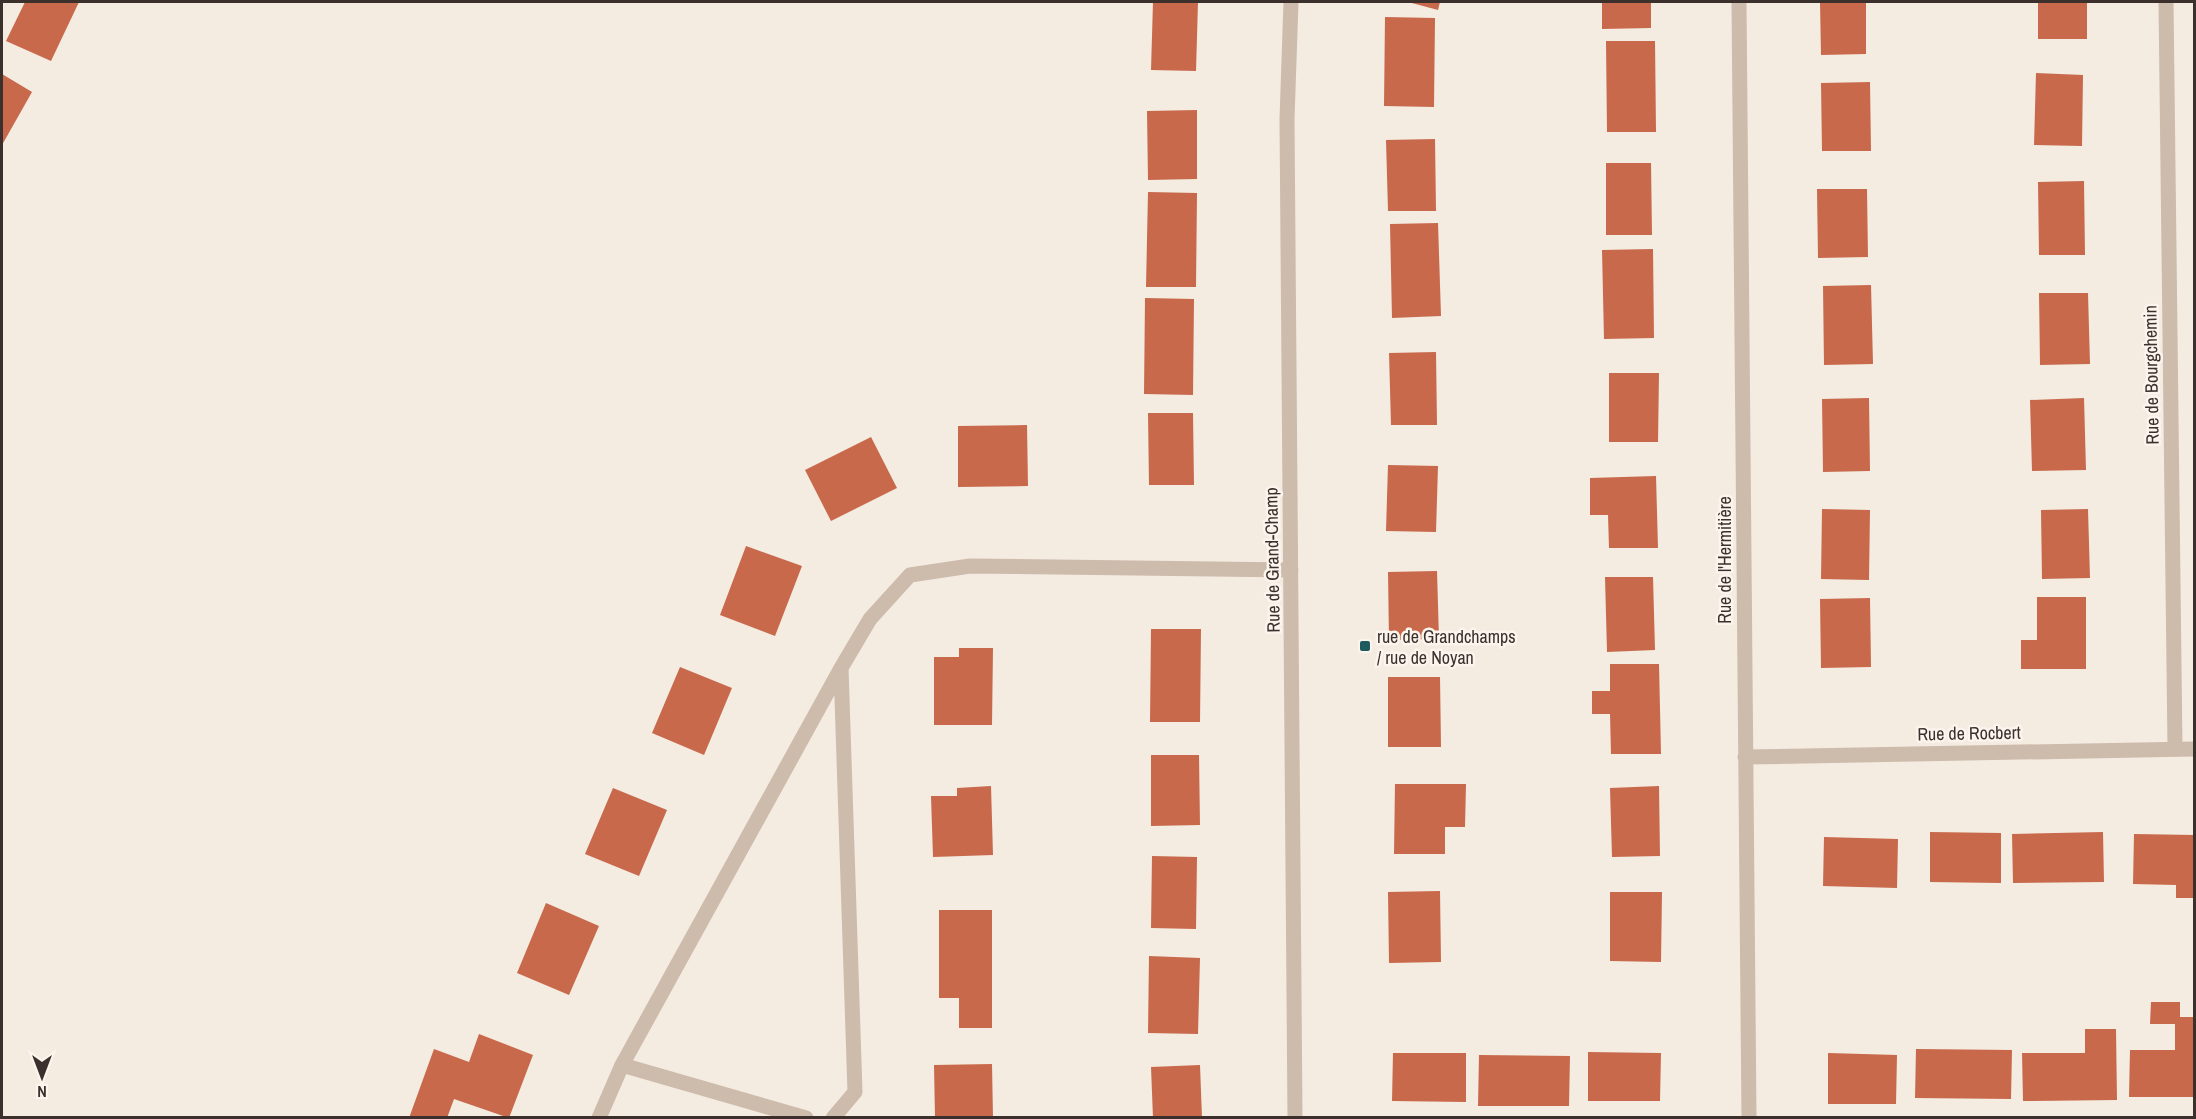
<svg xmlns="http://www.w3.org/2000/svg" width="2196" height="1119" viewBox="0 0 2196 1119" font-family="'Archivo Narrow',sans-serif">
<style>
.building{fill:#c8694b}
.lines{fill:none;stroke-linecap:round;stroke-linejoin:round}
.minor{stroke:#cdbbac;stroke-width:15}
.poi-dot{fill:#1f5a5e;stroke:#fbf5ee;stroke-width:2}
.labels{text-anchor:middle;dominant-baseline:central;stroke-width:5;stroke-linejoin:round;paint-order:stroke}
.street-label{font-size:18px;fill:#3b302b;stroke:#fbf5ee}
.poi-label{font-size:18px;fill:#3b302b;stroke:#fbf5ee;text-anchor:start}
</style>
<rect width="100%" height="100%" fill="#f4ebe1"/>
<path class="building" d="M25,2H79L51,61L6,41Z
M1153,2H1198L1196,71L1151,70Z
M1408,2H1440L1438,10Z
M1602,2H1651V28L1602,29Z
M1820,2H1866V54L1821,55Z
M2038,2H2087V39H2038Z
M1385,17L1435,18L1434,107L1384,106Z
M1606,41H1655L1656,132H1607Z
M2036,73L2083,75L2082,146L2034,145Z
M2,74L32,92L2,145Z
M1870,82L1871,151H1822L1821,83Z
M1197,110V179L1148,180L1147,111Z
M1435,139L1436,211H1388L1386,140Z
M1606,163H1651L1652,235H1606Z
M2084,181L2085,255H2039L2038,182Z
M1817,189H1867L1868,257L1818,258Z
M1148,192L1197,193L1196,287H1146Z
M1438,223L1441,316L1392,318L1390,224Z
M1653,249L1654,338L1604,339L1602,250Z
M1871,285L1873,364L1824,365L1823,286Z
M2039,293H2088L2090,364L2040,365Z
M1145,298L1194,299L1193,395L1144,394Z
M1436,352L1437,425H1391L1389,353Z
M1609,373H1659L1658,442H1609Z
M1869,398L1870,471L1823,472L1822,399Z
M2084,398L2086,470L2032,471L2030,400Z
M1148,413H1193L1194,485H1149Z
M1027,425L1028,486L958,487V426Z
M871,437L897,488L831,521L805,470Z
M1388,465L1438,466L1436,532L1386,531Z
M1656,476L1658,548H1609L1608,515H1590V478Z
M1822,509L1870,510L1869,580L1821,579Z
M2088,509L2090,578L2042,579L2041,510Z
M746,546L802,566L775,636L720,615Z
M1437,571L1439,639L1389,640L1388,572Z
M1605,577H1653L1655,650L1607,652Z
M2037,597H2086V669H2021V640H2037Z
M1870,598L1871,667L1821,668L1820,599Z
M1151,629H1201L1200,722H1150Z
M959,648H993L992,725H934V657H959Z
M1610,664H1659L1661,754H1611L1610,714H1592V691H1610Z
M680,667L732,688L704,755L652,733Z
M1388,677H1440L1441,747H1388Z
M1151,755H1199L1200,825L1151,826Z
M1395,784H1466L1465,827H1445V854H1394Z
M991,786L993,855L933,857L931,796H957V788Z
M1659,786L1660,856L1612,857L1610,788Z
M613,788L667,810L639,876L585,854Z
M1930,832L2001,833V883L1930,882Z
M2103,832L2104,882L2013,883L2012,834Z
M2134,834L2194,835V898H2176V885L2133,884Z
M1824,837L1898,839L1897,888L1823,886Z
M1152,856L1197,857L1196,929L1151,928Z
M1440,891L1441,962L1389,963L1388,892Z
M1610,892H1662L1661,962L1610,961Z
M546,903L599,926L569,995L517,973Z
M939,910H992V1028H959V998H939Z
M1149,956L1200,958L1198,1034L1148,1033Z
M2151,1002H2180V1017H2194V1097H2129L2130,1050H2175V1024H2150Z
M2085,1029H2116L2117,1100L2023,1101L2022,1053H2085Z
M479,1034L533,1055L509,1118L454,1099L447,1118H409L434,1049L469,1062Z
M1916,1049L2012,1050L2011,1099L1915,1098Z
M1588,1052L1661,1053L1660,1101H1588Z
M1393,1053H1466V1102L1392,1101Z
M1828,1053L1897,1055L1896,1104H1828Z
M1479,1055L1570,1056L1569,1106H1478Z
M992,1064L993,1118H935L934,1065Z
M1200,1065L1202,1118H1153L1151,1067Z"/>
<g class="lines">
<path class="minor" d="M1291,2L1287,119L1295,1118
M1739,2L1749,1118
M2166,2L2175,749
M1745,757L2194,749
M622,1065L806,1118
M599,1118L622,1065L841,668L870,619L910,575L970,566L1291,570
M833,1118L855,1092L841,668"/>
</g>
<rect class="poi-dot" x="1359" y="640" width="12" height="12" rx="3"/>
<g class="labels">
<g class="street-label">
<text transform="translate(2151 375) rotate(-91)">Rue de Bourgchemin</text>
<text transform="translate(1272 560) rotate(-91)">Rue de Grand-Champ</text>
<text transform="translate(1724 560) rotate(-90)">Rue de l'Hermitière</text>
<text transform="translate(1969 733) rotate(-1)">Rue de Rocbert</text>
</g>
<g class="poi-label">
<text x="1377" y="636">rue de Grandchamps<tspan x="1377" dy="21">/ rue de Noyan</tspan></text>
</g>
</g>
<rect width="2196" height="1119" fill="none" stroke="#3b302b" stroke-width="6"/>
<g transform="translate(42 1077) rotate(180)" stroke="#fbf5ee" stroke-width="4.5" paint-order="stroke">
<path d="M0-4.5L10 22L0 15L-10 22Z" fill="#3b302b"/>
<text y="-9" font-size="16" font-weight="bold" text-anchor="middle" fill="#3b302b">N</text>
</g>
</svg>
